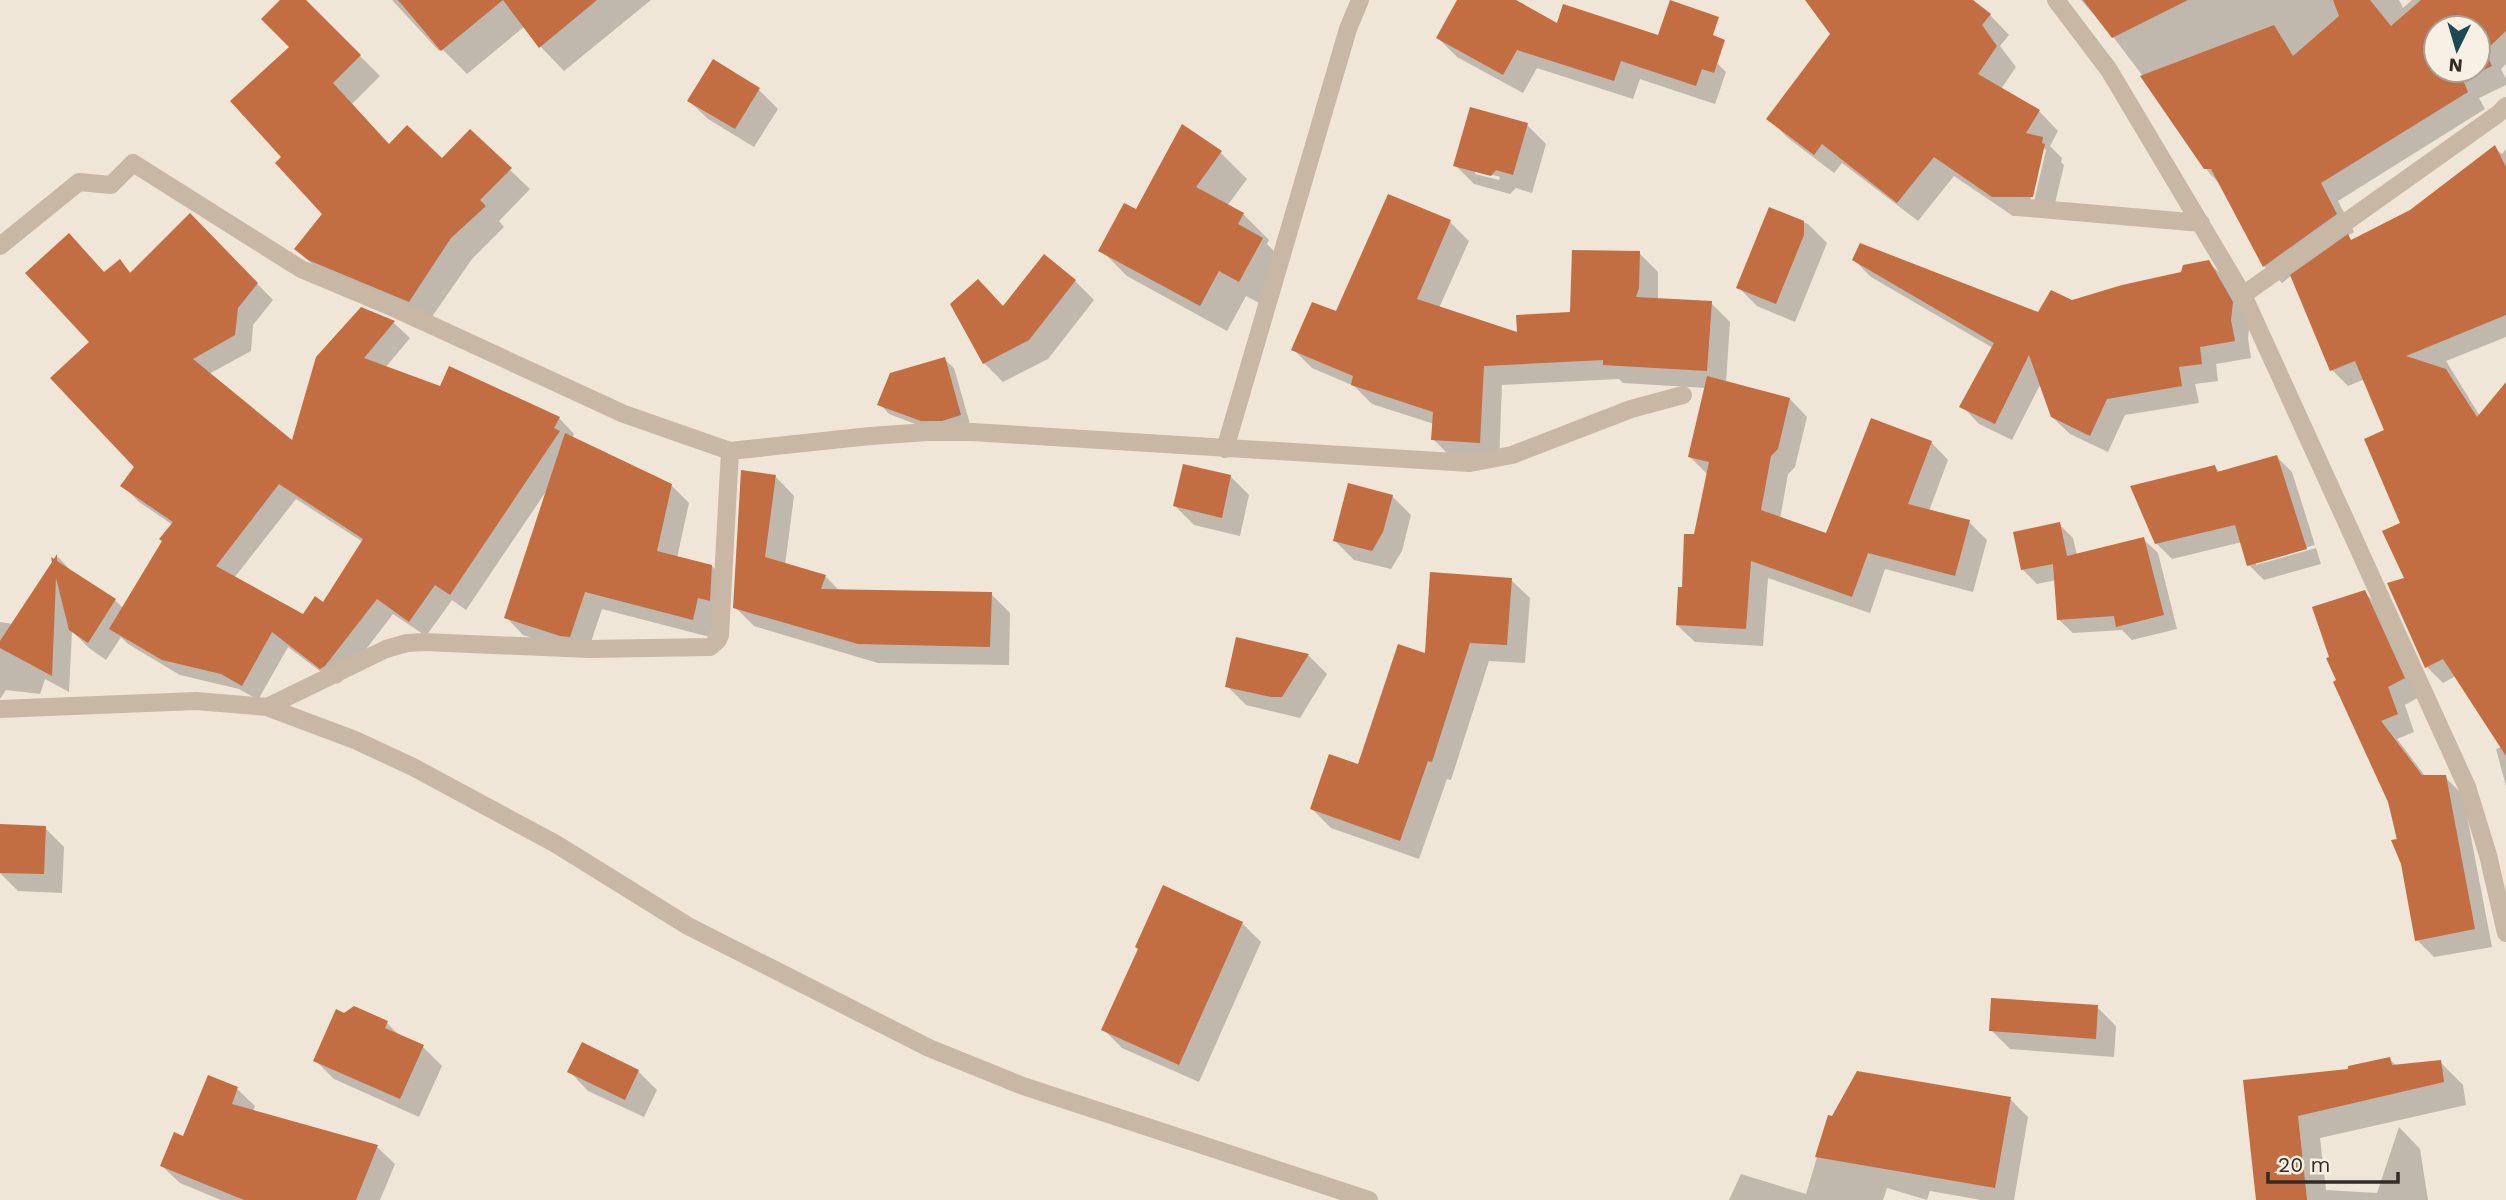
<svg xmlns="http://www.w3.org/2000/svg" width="2506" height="1200" viewBox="0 0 2506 1200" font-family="'Work Sans',sans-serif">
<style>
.shadow{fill:#0003;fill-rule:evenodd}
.building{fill:#c36d42;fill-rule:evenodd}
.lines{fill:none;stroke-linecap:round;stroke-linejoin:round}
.street{stroke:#c7b7a4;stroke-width:18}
</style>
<rect width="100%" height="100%" fill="#f0e6d7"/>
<path class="shadow" d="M283,0H304L380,76L352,104L390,146L442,160L510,170L530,189L499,221L504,227L472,259L429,321L316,268L297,249L324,213L284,157L292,47Z
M392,0H651L564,71L540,46L525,26L467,74L442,49L439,51Z
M1472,0H1513L1558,25L1707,53L1726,72L1715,104L1640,79L1633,99L1537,68L1523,93L1457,57L1438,38Z
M1807,0H1970L1990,15L2009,35L2000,46L2016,67L2001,89L2039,111L2058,131L2050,146L2062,158L2061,162L2064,165L2052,216H2013L1954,176L1918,221L1842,163L1834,173L1788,138L1769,119L1832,34ZM2043,147L2046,150L2033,206L2029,205Z
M2081,0H2399L2403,8L2412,0H2506V64L2501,69L2506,79V85L2479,98L2485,109L2338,201L2354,232L2347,236L2352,241L2411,211L2495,148L2502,154L2506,149V337L2446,361L2480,416L2506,385V786L2496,749L2502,747L2456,676L2443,683L2427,667L2406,579L2403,524L2387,431L2365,379L2348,386L2332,370L2292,275L2282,283L2264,266L2222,186L2210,174L2158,101L2161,100L2111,34ZM2436,28H2478V70H2436Z
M713,62L759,90L778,109L754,147L708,119L689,101Z
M1527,125L1546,144L1532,193L1516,188L1510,194L1474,184L1455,165ZM1475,170L1500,177L1499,180L1475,174Z
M1221,153L1247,179L1227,206L1243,214L1269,240L1267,244L1288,265L1265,306L1246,296L1227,331L1127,276L1101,250L1137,212Z
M1770,209L1808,224L1827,243L1795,322L1757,306L1738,287Z
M190,215L273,300L253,325L251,351L209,374L293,444L362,309L394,323L410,338L385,368L441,388L559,418L574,434L572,438L671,485L689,503L677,558L712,566L729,584L716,614L710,637L602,609L587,654L579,653L523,635L506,617L547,490L466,610L452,600L426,636L393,614L341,682L337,684L288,647L258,700L239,689L180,675L128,644L121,637L106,660L89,648L72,631L69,692L45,679L40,694L6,690L0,699V622L13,624L58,557L74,574L115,600L124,609L173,525L139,502L123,486L136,466L91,343L105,273L120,262L132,274ZM296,499L363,542L323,605L303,616L234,578Z
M1450,222L1469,241L1439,308L1519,334L1572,313L1639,253L1658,272V300L1711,303L1730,322L1726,383L1790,399L1807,417L1795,467L1788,474L1780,519L1827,535L1931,442L1948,460L1929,511L1969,522L1987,540L1973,592L1885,569L1870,613L1768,578L1763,646L1695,642L1677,625L1708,475L1690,457L1706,388L1623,383L1619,379L1502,385L1499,461L1452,458L1433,439L1434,424L1372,404L1354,386L1312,368L1293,349Z
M1854,260L2039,314L2072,302L2183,273L2208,262L2226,279L2250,320L2248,338L2251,358L2216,364L2218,381L2195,384L2199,403L2125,415L2108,452L2070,434L2052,417L2041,383L2012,440L1979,424L1962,406L1993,348L1871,277Z
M1075,281L1094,300L1048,359L1003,382L984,363L1004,308Z
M944,359L954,368L970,424L931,430L889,414L880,404Z
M2277,457L2292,472L2321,564L2264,580L2249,565L2242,542L2172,559L2156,543L2215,467L2221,473ZM2315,545L2316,548L2256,565V561Z
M1230,476L1249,495L1240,536L1194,525L1175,506Z
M776,477L794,496L785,565L825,576L840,591L991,594L1010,613L1009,665L878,663L754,626L735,607Z
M1392,496L1411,515L1402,551L1391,569L1354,560L1335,541Z
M2059,524L2073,538L2077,555L2143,539L2158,553L2177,629L2132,640L2122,630L2073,633L2058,619L2056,580L2037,584L2023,570Z
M1511,580L1530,598L1525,663L1489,661L1451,780L1447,779L1419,859L1331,828L1312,809L1360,766L1426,655Z
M2364,592L2382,610L2421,696L2405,705L2414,732L2397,739L2426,777H2445L2463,795L2492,947L2434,957L2417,940L2389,802L2339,680Z
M1308,655L1327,674L1300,718L1246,705L1227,686Z
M45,828L64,847L62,893L18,891L0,873V838Z
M1242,923L1261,942L1199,1082L1122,1048L1103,1029L1139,950Z
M2097,1007L2116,1026L2114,1057L2010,1049L1991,1030Z
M354,1008L387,1023L402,1038L423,1047L442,1066L419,1117L334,1079L315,1060L344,1015Z
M582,1045L638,1071L657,1090L644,1117L588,1091L570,1072Z
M2389,1059L2397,1066L2440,1062L2463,1085L2466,1105L2320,1138L2326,1190L2377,1193L2399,1127L2420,1149L2428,1200H2258L2245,1081L2350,1071Z
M237,1089L255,1106L253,1111L377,1147L395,1164L380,1200H221L180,1183L162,1166L184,1138Z
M2010,1099L2028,1117L2014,1200H1981L1930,1191L1927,1200L1887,1188L1883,1200H1729L1741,1174L1806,1194L1829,1117Z"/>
<path class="building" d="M280,0H306L361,55L333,83L389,144L407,125L442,158L470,129L512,168L480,200L486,206L451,238L409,302L308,260L294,249L322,214L275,163L281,157L230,101L289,47L261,19Z
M398,0H503L441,51Z
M503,0H597L539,48Z
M1457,0H1516L1557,23L1563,4L1658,35L1670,0L1719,17L1713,35L1725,40L1714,73L1702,69L1696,86L1621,61L1614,81L1517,50L1503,75L1436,38Z
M1805,0H1973L1991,14L1982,25L1997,46L1978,74L2040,110L2026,133L2043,137L2042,143L2045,144L2033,197H1992L1934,157L1897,203L1822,144L1814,155L1766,119L1830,34Z
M2083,0H2188L2112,38Z
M2333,0H2370L2391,26L2421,0H2506V31L2485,51L2492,66L2463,80L2468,92L2321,183L2337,214L2263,267L2211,169H2204L2140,76L2274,25L2293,56L2339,16ZM2436,28H2478V70H2436Z
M713,59L760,88L735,129L687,101Z
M1470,107L1528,123L1513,175L1496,170L1491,176L1453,166Z
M1182,124L1222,151L1196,187L1244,213L1238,224L1263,238L1239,282L1219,271L1200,306L1098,251L1124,203L1136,209Z
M2495,145L2506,167V315L2406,356L2446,369L2477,417L2506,382V756L2443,659L2425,668L2387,583L2404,578L2382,531L2400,523L2364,439L2384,430L2355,361L2330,371L2290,275L2348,234L2351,240L2410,210Z
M1388,194L1451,220L1417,299L1517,332L1516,315L1570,312L1572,250L1640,251L1639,288L1636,297L1712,301L1707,371L1603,365V360L1484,366L1480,443L1431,440L1433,412L1351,385L1353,376L1291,350L1312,302L1336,311Z
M1769,207L1804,221V235L1776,304L1736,288Z
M190,213L258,283L238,308L235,335L193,359L292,440L316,357L361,307L395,321L364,358L440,386L449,366L560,417L554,428L560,431L450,595L435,585L409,622L377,599L325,666L320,669L272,632L242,686L221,674L162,660L109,629L162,541L159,539L173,522L120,486L134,467L50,378L89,342L25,273L69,233L104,272L120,259L130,273ZM279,484L363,539L323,602L315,596L303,614L216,566Z
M1860,243L2038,312L2051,290L2072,300L2122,285L2181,272L2183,265L2209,260L2233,302L2231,320L2235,341L2200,347L2202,364L2179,367L2182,386L2107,399L2090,436L2051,417L2029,355L1995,424L1959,407L1994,343L1852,260Z
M1044,254L1076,280L1029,340L983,364L950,304L978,279L1003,306Z
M945,357L961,415L942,421H921L877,405L890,373Z
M1707,376L1790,398L1778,449L1771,456L1761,510L1826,533L1871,418L1932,441L1908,504L1970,520L1955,576L1868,553L1852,597L1751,561L1746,629L1676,625L1678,587H1682L1684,534H1694L1709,462L1688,457Z
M565,433L672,484L657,551L712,565L710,601L698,598L693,620L585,592L570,637L560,636L504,618Z
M2277,455L2307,549L2247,566L2235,525L2155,544L2130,486L2215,465L2217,472Z
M1183,464L1231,475L1222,518L1173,506Z
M741,470L776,475L765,557L826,575L821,589L992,592L990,647L858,644L733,608Z
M1348,483L1393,495L1383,532L1372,551L1333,541Z
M2060,522L2067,556L2144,537L2164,615L2116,627L2114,616L2057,620L2053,564L2021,570L2013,532Z
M57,554V561L116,599L88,643L69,630L56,578L52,676L0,648V641L52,562L51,557L54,559Z
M1430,572L1512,578L1507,645L1470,643L1432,762L1428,761L1400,841L1310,809L1329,754L1358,764L1398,644L1425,653Z
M2365,590L2405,678L2388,687L2398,714L2381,721L2422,775H2446L2475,929L2415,941L2401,864L2391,840L2397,839L2388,802L2333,682L2336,680L2326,658L2329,657L2312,607Z
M1236,637L1309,654L1282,697H1271L1225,687Z
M0,824L46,826L44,874L0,873Z
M1163,885L1243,922L1179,1065L1101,1030L1138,949L1135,947Z
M1991,998L2098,1005L2096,1039L1989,1031Z
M354,1006L388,1021L385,1028L424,1045L400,1099L313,1061L336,1009L344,1013Z
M582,1042L639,1070L625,1100L567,1072Z
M2390,1057L2392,1065L2441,1060L2444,1082L2298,1116L2307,1200H2256L2243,1080L2348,1069V1066Z
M1857,1071L2011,1097L1995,1188L1815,1157L1828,1115L1832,1116Z
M208,1075L238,1087L232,1104L378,1145L356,1200H244L160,1166L174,1132L183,1136Z"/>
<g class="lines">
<path class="street" d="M2056,0L2109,70L2243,295L2467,787L2488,855L2506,933
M2017,207L2201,223
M0,246L79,182L111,185L133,163L301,269L394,308L624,414L730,451L870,436L928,432H972L1470,463L1512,455L1631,409L1683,395
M2243,295L2498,114L2506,106
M1225,449L1348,29L1360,0
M267,707L386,649L407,643L424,642L589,649L710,647L718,640L720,635L730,451
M0,709L196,701L267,707L355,740L413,767L556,844L688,926L929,1048L1023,1086L1369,1200"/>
</g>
<g transform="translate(2457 49) rotate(185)"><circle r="33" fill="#f8f0e3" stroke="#a9a197" stroke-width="2"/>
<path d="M0-5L12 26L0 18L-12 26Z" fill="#1c4a53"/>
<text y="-10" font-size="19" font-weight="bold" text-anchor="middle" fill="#332b25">N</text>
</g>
<path d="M2268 1172v10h130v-10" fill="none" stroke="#332b25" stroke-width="3.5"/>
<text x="2278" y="1172" font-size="21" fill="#332b25" stroke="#f8f0e3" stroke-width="5" paint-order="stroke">20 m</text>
</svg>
